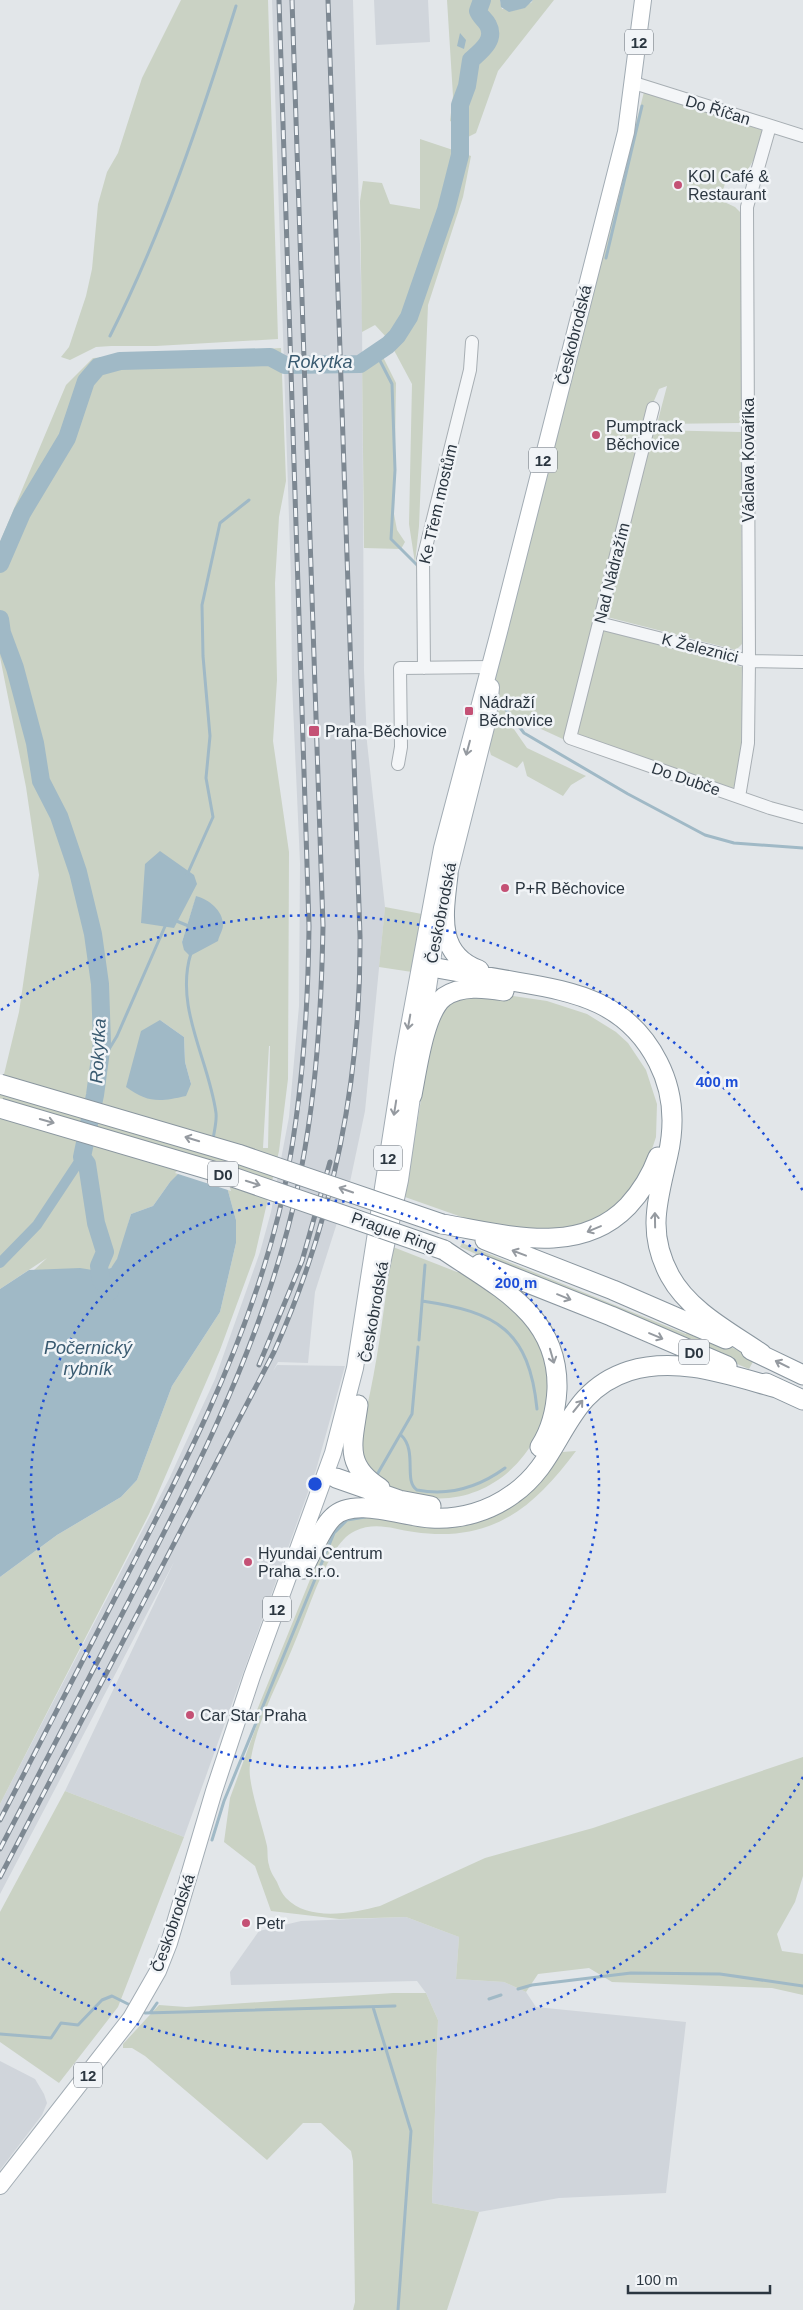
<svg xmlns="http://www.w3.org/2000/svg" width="803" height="2310" viewBox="0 0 803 2310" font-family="Arial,sans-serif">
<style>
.built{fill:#d0d5db}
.green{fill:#cad2c4;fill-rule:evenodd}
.water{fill:#a0b9c6}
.pier{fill:#e2e6e9}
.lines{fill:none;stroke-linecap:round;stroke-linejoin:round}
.stream{stroke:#a0b9c6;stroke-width:3}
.canal{stroke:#a0b9c6;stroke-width:10}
.river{stroke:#a0b9c6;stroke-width:18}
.minor-casing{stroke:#a7aeb3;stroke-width:14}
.major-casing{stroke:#a2acb4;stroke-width:18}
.highway-casing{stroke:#8a969f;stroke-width:21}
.minor{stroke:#f4f6f8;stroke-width:12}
.major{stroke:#fff;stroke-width:16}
.highway{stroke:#fff;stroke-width:19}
.rail-casing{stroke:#7d8892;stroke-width:5}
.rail{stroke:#f1f4f7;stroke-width:3;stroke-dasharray:9;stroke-linecap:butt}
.highway-bridge-casing{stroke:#8a969f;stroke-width:21;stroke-linecap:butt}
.highway-bridge{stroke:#fff;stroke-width:19}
.oneway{stroke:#959aa0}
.ring{fill:none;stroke:#1d4ed8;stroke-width:2.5;stroke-dasharray:2.5 5}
.poi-dot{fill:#c45175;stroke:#f1f4f7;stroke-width:2}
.labels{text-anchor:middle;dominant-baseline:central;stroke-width:5;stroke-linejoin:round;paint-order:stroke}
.shield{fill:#f1f4f7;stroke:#666f77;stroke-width:1}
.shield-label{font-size:15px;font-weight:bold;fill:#2b3640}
.street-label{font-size:16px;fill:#2b3640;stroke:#f1f4f7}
.poi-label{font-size:16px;fill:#2b3640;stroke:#f1f4f7;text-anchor:start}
.water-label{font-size:18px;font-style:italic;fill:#395a70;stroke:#f1f4f7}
.centre{fill:#1d4ed8;stroke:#f1f4f7;stroke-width:2.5}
.ring-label{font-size:15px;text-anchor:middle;font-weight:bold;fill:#1d4ed8;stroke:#f1f4f7;stroke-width:5;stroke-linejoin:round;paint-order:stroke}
</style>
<rect width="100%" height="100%" fill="#e2e6e9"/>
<path class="built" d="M272,0H353L362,313L364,671L367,742L385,907L365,1111L350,1182L315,1292L308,1363L278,1362L273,1371L277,1365L345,1366L316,1470L184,1837L65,1791L174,1562L0,1894V1804L169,1479L215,1379L260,1252L271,1212L289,1117L299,1006L300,863L292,683L291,579Z
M374,0H428L430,42L376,45Z
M406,1917L459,1937L456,1979L504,1982L526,1992L536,2007L686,2022L666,2193L559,2198L479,2212L432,2203L438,2020L426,1993L417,1981L231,1985L230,1972L259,1931L301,1921Z
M0,2061L35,2079L44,2094L47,2103L42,2115L0,2170Z"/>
<path class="green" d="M181,0H268L278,339L156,346H111L96,347L70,360L61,357L69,347L86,296L92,269L98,204L107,172L118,153L142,78Z
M447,0H500L502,9L531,3L533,0H554L498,71L476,133L468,137L458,136L456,124L450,121L453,96Z
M644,92L762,130L754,159L742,180L727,177L720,200L735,207L743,215H741V423L657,424L667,386L659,389L651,408L565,740L515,717L511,725L527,748L586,776L571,785L563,796L527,776L523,761L517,768L491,755C481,727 499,663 505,633Z
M420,139L471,156L463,197L428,305L419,526L415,563L409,524L412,384L388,339L375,325L362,332L360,201L363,181L382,183L390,204L420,209Z
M377,345L396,383L394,514L397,530L405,542L401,549L364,548L362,353Z
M281,348L286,481L279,517L275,583L277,680L273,741L289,852L288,1079L279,1151L255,1255L220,1350L149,1514L0,1804V1577L57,1535L121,1497L137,1480L172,1386L220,1312L236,1243V1220L225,1180L170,1182L153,1206L131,1214C127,1226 121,1261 111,1268C106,1271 46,1270 34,1270L47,1258L0,1289V1091L19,1012L39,875L26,787L0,657V542L66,385L93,358ZM196,897L200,949L190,956L182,942ZM160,1020L184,1037L185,1062L191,1084ZM269,1046H270L268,1148H263Z
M653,430L741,432L742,644L736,650L607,617Z
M604,630L742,667C741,688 745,777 732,789L576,735Z
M385,907L422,914L412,972L379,967Z
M500,994L547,1001L587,1014L616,1032L628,1043L646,1070L657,1104L656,1137L644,1173L607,1215L556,1234L473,1221L405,1197L433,1027L453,998Z
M462,1243L686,1334L689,1328L755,1358L749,1369L499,1264L460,1247Z
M393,1247L457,1272L462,1271C486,1285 498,1295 518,1314C523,1319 531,1324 534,1330C584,1419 497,1528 400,1491C377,1482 364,1473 358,1448C356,1438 363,1421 366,1411C379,1357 384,1302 393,1247Z
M576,1451C533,1509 491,1543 414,1532C394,1529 375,1521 355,1531C346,1535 340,1543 334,1552C316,1581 306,1617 292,1649C277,1686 255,1725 250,1765C247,1782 263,1827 267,1846C268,1852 267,1859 269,1865C270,1871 274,1877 277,1882C279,1887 282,1894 286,1898C309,1922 352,1913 380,1906L485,1858L593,1828L803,1757V1876L795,1902L777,1934L782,1951L803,1954V1995L772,1988L612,1982L589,1968L538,1974L526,1992L504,1982L456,1979L459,1937L406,1917L339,1919L271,1911L255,1866L224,1842L230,1798L256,1727L257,1723L253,1720L331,1528L355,1513L426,1527L524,1497L545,1477L562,1452Z
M65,1791L184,1837L118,2007L59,2083L0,2042V1912Z
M393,1993H426L438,2020L432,2203L479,2212L447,2310H353L355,2302L353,2161L351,2151L321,2123H303L267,2160L145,2056L132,2048H123V2044L159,2005L186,2007Z"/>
<path class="water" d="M500,0H533L525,8L509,12L501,7Z
M460,33L466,40L464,49L457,46Z
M160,851L194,875L197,884L174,928L141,923L145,864Z
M196,896C208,899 223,910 223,925C223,930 219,936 218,941L190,956L184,950L182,942Z
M160,1020L184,1037L185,1062L191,1084L186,1096C159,1102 148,1103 126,1087L141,1031Z
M183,1169L225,1180L236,1220V1243L220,1312L172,1386L137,1480L121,1497L57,1535L0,1577V1289L29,1270L80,1268L99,1271L111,1268L117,1259L131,1214L153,1206L170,1182Z"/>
<path class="pier" d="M181,1167L227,1178L231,1191L175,1173Z"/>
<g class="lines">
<path class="stream" d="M606,258L642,106
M110,336C163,231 201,118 236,6
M375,351L392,384L395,470L391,539L417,565
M98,367L100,359
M498,699L524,733L628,794L705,835L734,843L803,848
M187,875L213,817L206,778L210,736L203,656L202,605L220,523L249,500
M174,920L191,927
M191,953C174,1007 209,1060 216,1113C217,1122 214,1131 213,1140
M97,1069L117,1036L166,924
M422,1301C497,1312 529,1330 537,1409
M419,1340L425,1265
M401,1435C418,1451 403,1481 417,1490C449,1496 479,1487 505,1468
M378,1473L412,1414L418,1347
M212,1840L224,1801L334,1533L347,1520L365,1517
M518,1989L532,1985L631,1973L720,1974L803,1986
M489,1999L501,1995
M373,2007L411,2131L398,2310
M145,2013L395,2006
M150,2013L157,2003
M0,2034L51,2038L61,2023L78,2025L102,2000L112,1996L130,2005"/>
<path class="canal" d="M0,1263L37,1225L82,1157"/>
<path class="river" d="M0,564L22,513L67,438L86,381L98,367L120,361L270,357L285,365L360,364L388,345L397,336L409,317L446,210L460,155V105L467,86L471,60C481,51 496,40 488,25C485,19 480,17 478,11L482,0
M0,619L2,633L15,668L35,743L41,781L59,816L78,872L93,934L100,984L102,1043L95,1095L82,1157L87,1164L96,1223L105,1252L99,1266L101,1280L110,1291"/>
<defs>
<path id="minor" d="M634,83L803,136
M653,408L570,738L770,808L803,817
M599,623L749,661L803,662
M424,668L423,559L470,370L472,342
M398,764L401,747L400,668L490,667
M739,797L748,743L749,661L747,207L770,126"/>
<path id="major" d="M446,886L488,719L491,687
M422,1027L436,935
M380,1273L400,1180L414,1083
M0,2186L131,2018L158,1971L169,1943L214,1791L252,1676L333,1453L355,1368L403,1059L442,848L499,632L626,132L643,0"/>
<path id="highway" d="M448,875C444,912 435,954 479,970
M431,967C460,972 489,977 517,982C578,992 628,1003 658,1062C673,1091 675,1124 668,1155C658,1200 646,1232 670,1276C689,1311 730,1332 762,1354
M412,1095C417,1071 424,1012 444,997C461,985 485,988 504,991
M442,1224C504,1234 578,1258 628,1206C641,1192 651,1176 658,1157
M485,1240L613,1290L726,1339
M444,1250C496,1286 559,1314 557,1389C556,1409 551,1430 540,1447
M480,1264L611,1316L727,1366
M751,1350L803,1375
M766,1383L803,1400
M358,1405C353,1442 343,1465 380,1488
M336,1478L399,1500L431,1506
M303,1569C311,1555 321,1528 333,1517C354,1496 404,1517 431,1518C460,1520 490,1511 513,1494C565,1458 561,1393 629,1371C678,1356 729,1375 777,1388"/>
</defs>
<use href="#minor" class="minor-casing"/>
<use href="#major" class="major-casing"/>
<use href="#highway" class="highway-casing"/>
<use href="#minor" class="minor"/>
<use href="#major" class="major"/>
<use href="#highway" class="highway"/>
<defs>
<path id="rail" d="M259,1365L302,1261L330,1162
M0,1820C38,1748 75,1675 113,1602C179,1477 245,1351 279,1213C301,1119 308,1022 309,926L279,0
M0,1849C44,1765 87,1681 131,1597C190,1483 248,1370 283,1246C313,1142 321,1034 323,926L292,0
M0,1877L274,1352C333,1220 361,1080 360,936L328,0"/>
</defs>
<use href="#rail" class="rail-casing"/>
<use href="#rail" class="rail"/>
<defs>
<path id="highway-bridge" d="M0,1084L238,1154L442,1224
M0,1108L227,1175L444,1250"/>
</defs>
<use href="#highway-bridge" class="highway-bridge-casing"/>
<use href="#highway-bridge" class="highway-bridge"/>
</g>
<defs><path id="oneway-shaft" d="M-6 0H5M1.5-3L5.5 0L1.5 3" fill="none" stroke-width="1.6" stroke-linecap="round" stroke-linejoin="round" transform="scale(1.25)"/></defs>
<g class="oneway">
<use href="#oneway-shaft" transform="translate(468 748) rotate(105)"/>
<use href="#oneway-shaft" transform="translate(409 1022) rotate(100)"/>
<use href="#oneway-shaft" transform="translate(395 1108) rotate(99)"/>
<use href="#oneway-shaft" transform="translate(47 1121) rotate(16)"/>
<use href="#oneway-shaft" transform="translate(192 1139) rotate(-163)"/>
<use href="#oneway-shaft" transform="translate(253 1183) rotate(18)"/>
<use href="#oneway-shaft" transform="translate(346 1190) rotate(-161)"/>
<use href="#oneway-shaft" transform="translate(655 1220) rotate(-91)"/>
<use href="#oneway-shaft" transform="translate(594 1229) rotate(157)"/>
<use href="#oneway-shaft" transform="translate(519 1253) rotate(-159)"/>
<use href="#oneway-shaft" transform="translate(564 1297) rotate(22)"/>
<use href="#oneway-shaft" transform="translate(656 1336) rotate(23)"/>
<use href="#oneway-shaft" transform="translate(552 1356) rotate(74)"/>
<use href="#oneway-shaft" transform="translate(782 1364) rotate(-154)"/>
<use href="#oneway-shaft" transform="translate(578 1406) rotate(-51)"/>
</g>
<g class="ring">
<circle cx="315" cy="1484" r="284"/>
<path d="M803 1777A569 569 0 0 1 1 1958M1 1010A569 569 0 0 1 803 1191"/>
</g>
<g class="poi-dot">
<circle cx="678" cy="185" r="5"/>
<circle cx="596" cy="435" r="5"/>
<rect x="464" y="706" width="10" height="10" rx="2.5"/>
<rect x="308" y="725" width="12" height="12" rx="2.5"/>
<circle cx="505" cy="888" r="5"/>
<circle cx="248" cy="1562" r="5"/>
<circle cx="190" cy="1715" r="5"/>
<circle cx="246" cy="1923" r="5"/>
</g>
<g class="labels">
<g class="shield">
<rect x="625" y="29.5" width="28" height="25" rx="4"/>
<rect x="529" y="447.5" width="28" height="25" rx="4"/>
<rect x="374" y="1145.5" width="28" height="25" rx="4"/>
<rect x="208" y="1161.5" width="30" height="25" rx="4"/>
<rect x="679" y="1339.5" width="30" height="25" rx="4"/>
<rect x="263" y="1596.5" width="28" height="25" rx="4"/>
<rect x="74" y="2062.5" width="28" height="25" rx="4"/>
</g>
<g class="shield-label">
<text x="639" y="42">12</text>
<text x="543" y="460">12</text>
<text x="388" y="1158">12</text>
<text x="223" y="1174">D0</text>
<text x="694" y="1352">D0</text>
<text x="277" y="1609">12</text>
<text x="88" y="2075">12</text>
</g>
<g class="street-label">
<text transform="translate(718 110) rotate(17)">Do Říčan</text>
<text transform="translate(574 335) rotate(-76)">Českobrodská</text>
<text transform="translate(748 460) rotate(-90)">Václava Kovaříka</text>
<text transform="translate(438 504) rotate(-77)">Ke Třem mostům</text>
<text transform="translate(612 573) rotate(-76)">Nad Nádražím</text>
<text transform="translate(700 648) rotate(14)">K Železnici</text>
<text transform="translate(686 779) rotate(19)">Do Dubče</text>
<text transform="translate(441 913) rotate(-79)">Českobrodská</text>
<text transform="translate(394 1232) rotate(20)">Prague Ring</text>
<text transform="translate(374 1312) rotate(-80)">Českobrodská</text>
<text transform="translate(173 1923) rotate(-71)">Českobrodská</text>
</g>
<g class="poi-label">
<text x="688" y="176">KOI Café &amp;<tspan x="688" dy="18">Restaurant</tspan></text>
<text x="606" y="426">Pumptrack<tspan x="606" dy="18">Běchovice</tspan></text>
<text x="479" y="702">Nádraží<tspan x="479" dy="18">Běchovice</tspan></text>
<text x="325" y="731">Praha-Běchovice</text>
<text x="515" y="888">P+R Běchovice</text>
<text x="258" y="1553">Hyundai Centrum<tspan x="258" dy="18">Praha s.r.o.</tspan></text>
<text x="200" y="1715">Car Star Praha</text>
<text x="256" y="1923">Petr</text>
</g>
<g class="water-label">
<text x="320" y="362">Rokytka</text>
<text transform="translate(98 1051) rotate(-87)">Rokytka</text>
<text x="88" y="1348">Počernický<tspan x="88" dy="21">rybník</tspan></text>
</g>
</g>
<circle cx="315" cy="1484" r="8" class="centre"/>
<g class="ring-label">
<text x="717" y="1087">400 m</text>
<text x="516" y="1288">200 m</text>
</g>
<path d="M628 2285v8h142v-8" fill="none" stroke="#2b3640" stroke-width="2.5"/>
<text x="636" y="2285" font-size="15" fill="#2b3640" stroke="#f1f4f7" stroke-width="4" paint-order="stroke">100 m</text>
</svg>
